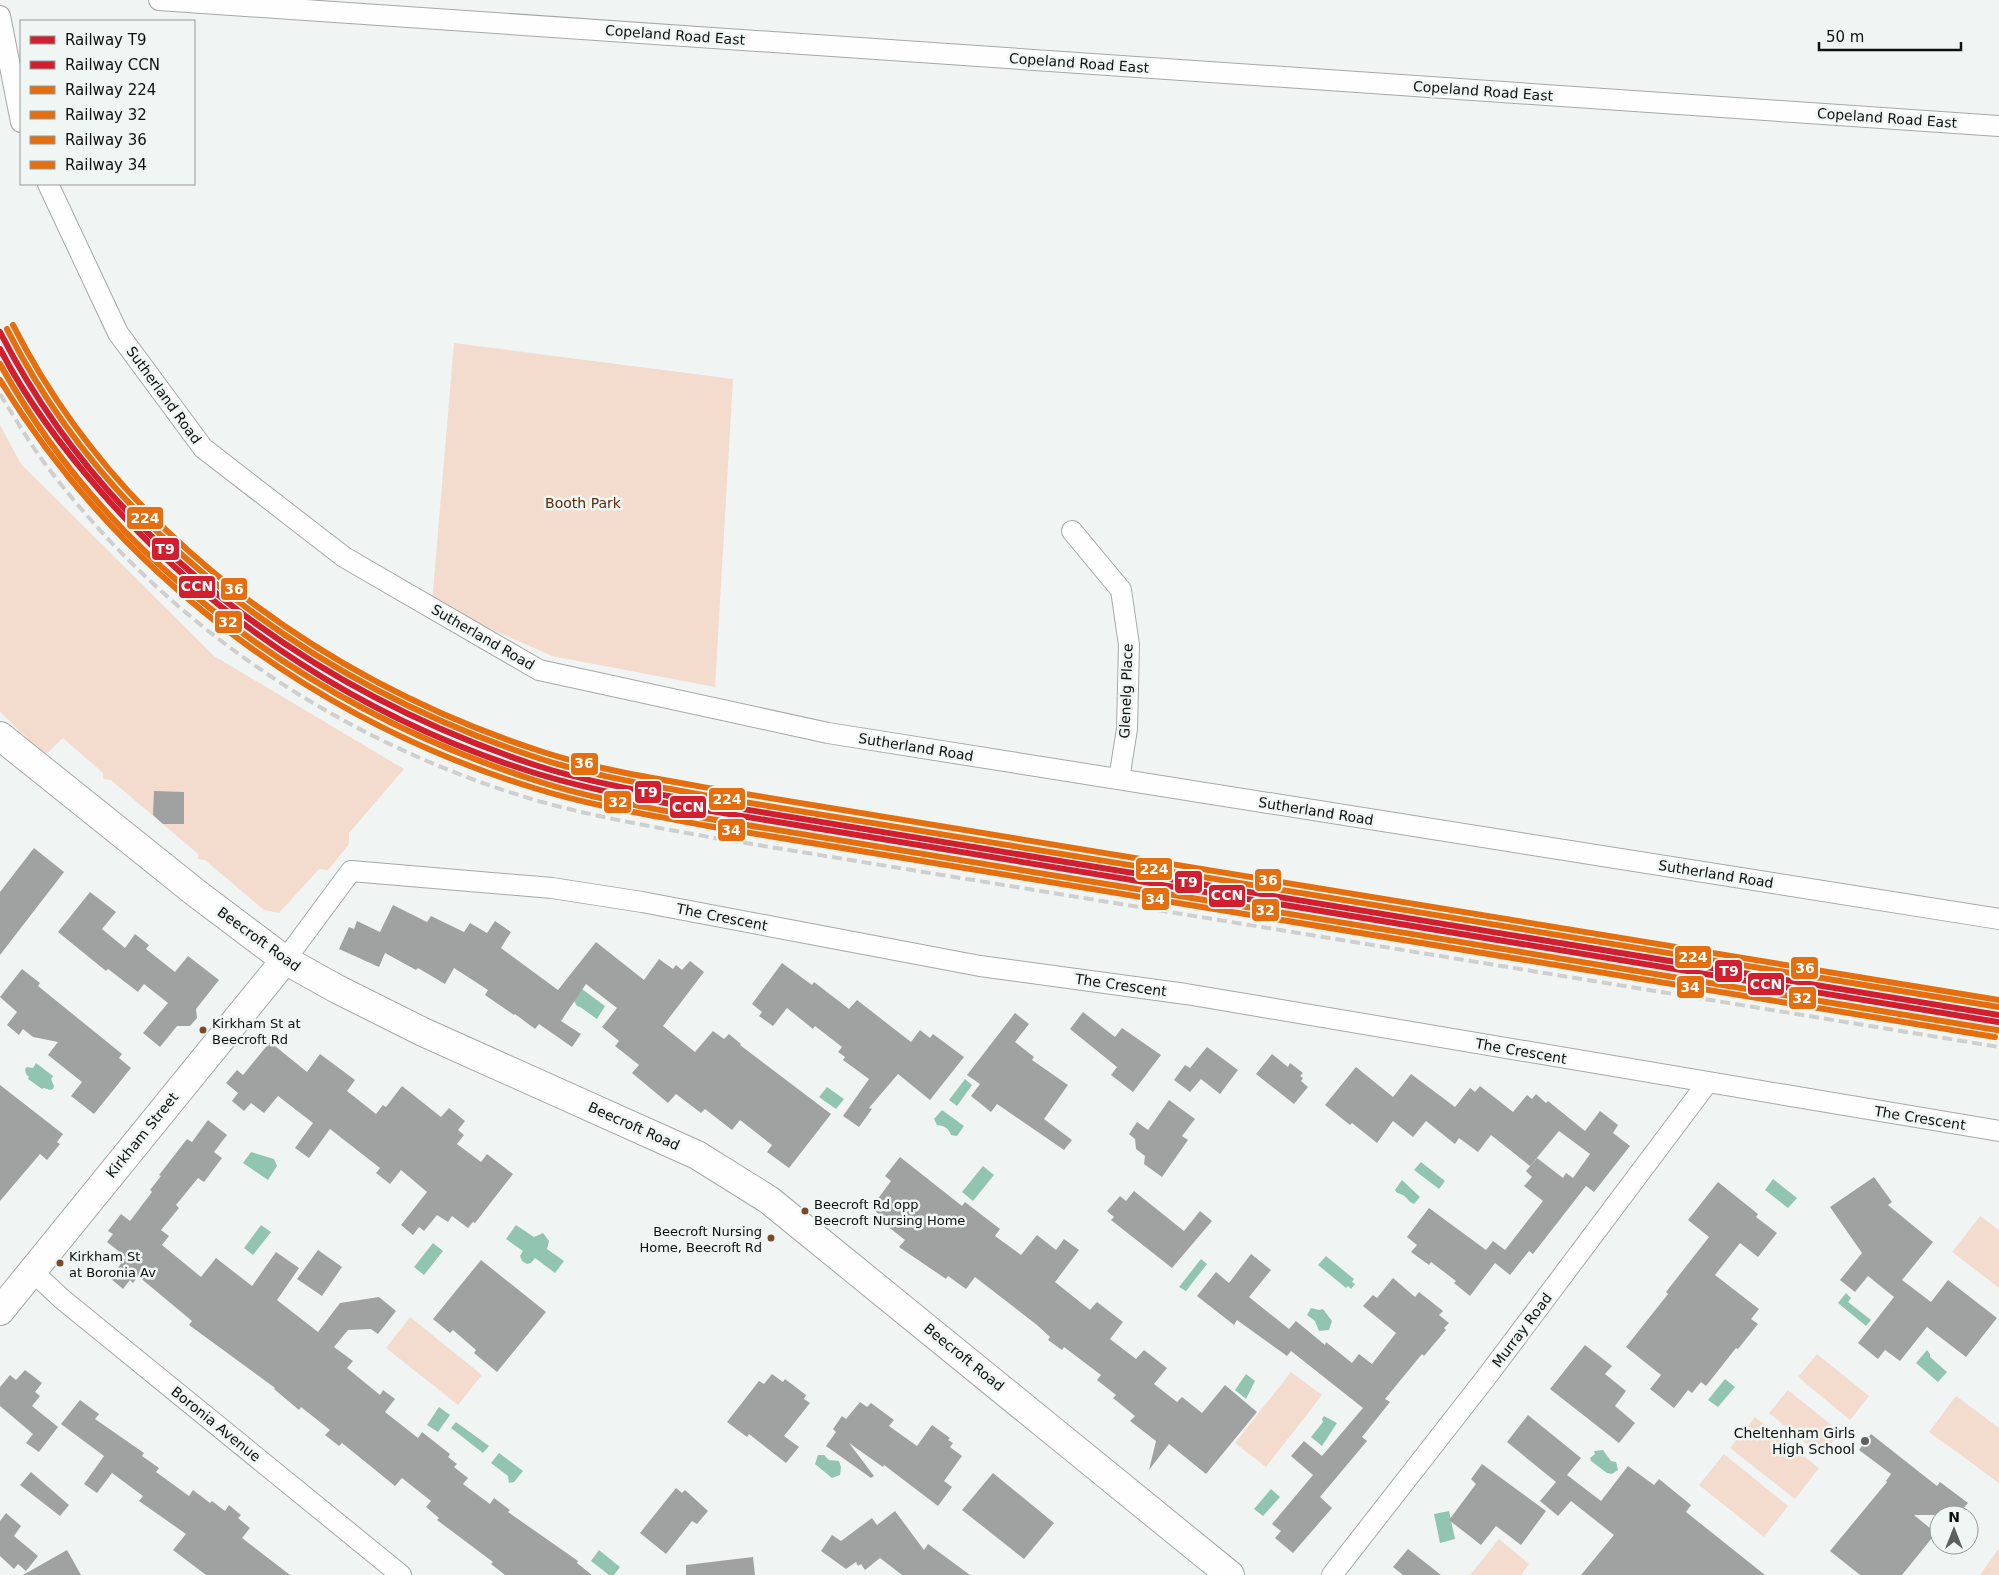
<svg xmlns="http://www.w3.org/2000/svg" width="1999" height="1575" viewBox="0 0 1999 1575" font-family="'DejaVu Sans',sans-serif">
<style>
.green{fill:#f3dbce}
.water{fill:#92c5b1}
.building{fill:#9fa2a1}
.lines{fill:none;stroke-linecap:round;stroke-linejoin:round}
.street-casing{stroke:#a5a8a7;stroke-width:22}
.secondary-casing{stroke:#a5a8a7;stroke-width:30}
.primary-casing{stroke:#a5a8a7;stroke-width:30}
.street{stroke:#fdfefd;stroke-width:20}
.secondary{stroke:#fdfefd;stroke-width:28}
.primary{stroke:#fdfefd;stroke-width:28}
.rail{stroke:#cecfce;stroke-width:4;stroke-dasharray:10 5;stroke-linecap:butt}
.rail-1-casing{stroke:#eff6f3;stroke-width:10}
.rail-2-casing{stroke:#eff6f3;stroke-width:10}
.rail-3-casing{stroke:#eff6f3;stroke-width:10}
.rail-4-casing{stroke:#eff6f3;stroke-width:10}
.rail-5-casing{stroke:#eff6f3;stroke-width:10}
.rail-6-casing{stroke:#eff6f3;stroke-width:10}
.rail-1{stroke:#d11f2f;stroke-width:6}
.rail-2{stroke:#d11f2f;stroke-width:6}
.rail-3{stroke:#e56e0f;stroke-width:6}
.rail-4{stroke:#e56e0f;stroke-width:6}
.rail-5{stroke:#e56e0f;stroke-width:6}
.rail-6{stroke:#e56e0f;stroke-width:6}
.bus-dot{fill:#7a4b2a;stroke:#eff6f3;stroke-width:2}
.poi-dot{fill:#5d605f;stroke:#eff6f3;stroke-width:2}
.labels{text-anchor:middle;dominant-baseline:central;stroke-width:5;stroke-linejoin:round;paint-order:stroke}
.bus-label{font-size:13px;fill:#0e100f;stroke:#eff6f3;text-anchor:start}
.street-label{font-size:14px;fill:#0e100f;stroke:#eff6f3}
.park-label{font-size:14px;fill:#5f2708;stroke:#eff6f3}
.poi-label{font-size:14px;fill:#0e100f;stroke:#eff6f3;text-anchor:end}
.line-badge{stroke:#eff6f3;stroke-width:2}
.badge-label{font-size:14px;text-anchor:middle;font-weight:bold;fill:#fff}
</style>
<rect width="100%" height="100%" fill="#f0f5f3"/>
<path class="green" d="M454,343L733,379L715,687L552,656L432,603Z
M0,425L21,464L214,656L404,769L349,833V844L328,870L319,869L279,913L264,910L205,860L198,859V854L111,780L103,779V773L63,738L45,755L0,712Z
M1980,1216L1999,1230V1288L1952,1252Z
M410,1317L482,1375L458,1405L386,1348Z
M1817,1354L1869,1396L1850,1420L1798,1377Z
M1291,1372L1322,1395L1266,1467L1235,1443Z
M1788,1390L1840,1432L1821,1456L1769,1413Z
M1956,1396L1999,1428V1483L1929,1432Z
M1755,1417L1819,1468L1795,1499L1730,1448Z
M1724,1454L1788,1506L1764,1537L1699,1485Z
M1499,1539L1529,1564L1521,1575H1470Z
M1999,1548V1575H1980Z"/>
<path class="water" d="M582,989L605,1006L597,1019L580,1007L577,1006L574,1001Z
M36,1063L53,1076L51,1079L54,1086L53,1089L50,1090L44,1088L42,1089L28,1079L29,1077L26,1074L25,1069L27,1067L33,1068Z
M965,1079L972,1085L957,1106L949,1100Z
M827,1087L844,1099L836,1109L819,1097Z
M942,1110L964,1126L957,1136L951,1135C948,1128 945,1126 937,1125L934,1119Z
M251,1152L274,1159L277,1166L268,1180L243,1163Z
M1421,1162L1445,1181L1439,1189L1414,1170Z
M983,1166L994,1175L973,1201L962,1192Z
M1773,1179L1797,1198L1788,1208L1765,1190Z
M1402,1180L1420,1197L1414,1204C1408,1202 1407,1197 1403,1195C1399,1193 1398,1195 1395,1190Z
M261,1225L271,1232L253,1255L244,1248Z
M516,1225L534,1237L543,1233L549,1241L547,1249L564,1261L555,1273L535,1258L531,1263L527,1264L522,1261L520,1256L523,1251L506,1239Z
M433,1243L443,1251L424,1275L414,1267Z
M1326,1256L1354,1279L1352,1282L1355,1284L1351,1289L1348,1286L1346,1288L1318,1265Z
M1201,1259L1207,1264L1186,1291L1179,1287Z
M1846,1293L1851,1298L1848,1302L1871,1320L1866,1326L1838,1303Z
M1311,1308L1319,1310L1323,1309L1332,1321L1329,1330L1319,1331L1315,1321L1307,1315Z
M1927,1350L1930,1354V1357L1947,1372L1938,1382L1916,1363Z
M1246,1374L1255,1381L1246,1399L1235,1390Z
M1725,1379L1735,1387L1718,1407L1708,1400Z
M439,1407L450,1415L438,1432L427,1425Z
M1324,1416L1337,1423L1322,1446L1311,1437L1323,1422L1322,1419Z
M456,1422L489,1446L483,1453L451,1428Z
M1603,1450L1611,1461L1616,1462L1618,1470L1612,1474L1607,1473L1591,1461L1590,1458L1595,1454L1594,1451Z
M499,1453L523,1471L514,1482L509,1483L508,1476L491,1463Z
M818,1455H824L829,1460L839,1461L841,1467L840,1475L832,1478L815,1464Z
M1271,1489L1280,1497L1263,1516L1254,1509Z
M1449,1511L1455,1539L1440,1543L1434,1514Z
M599,1550L620,1567L614,1575H609L591,1561Z"/>
<path class="building" d="M154,791L184,792V824H163L153,815Z
M34,848L64,872L0,955V892Z
M90,892L116,912L102,929L125,948L135,934L149,945L146,949L175,972L188,956L219,980L196,1009L197,1018L190,1026H177L160,1047L143,1033L168,1003L144,984L138,992L108,969L106,971L58,932Z
M393,905L427,922L431,916L464,932L470,923L487,933L495,921L511,932L501,948L558,990L596,942L644,980L659,959L673,969L676,965L682,970L690,961L704,972L663,1026L695,1052L713,1031L724,1039L729,1034L741,1044L740,1045L831,1114L789,1168L767,1152L772,1145L740,1120L732,1130L705,1109L701,1113L676,1094L668,1103L632,1073L639,1065L615,1046L619,1041L602,1027L617,1008L586,984L561,1021L581,1034L572,1047L539,1024L535,1029L515,1014L514,1015L485,995L488,990L454,968L445,984L418,968L416,970L385,953L379,967L339,949L349,927L354,929L357,921L380,932Z
M782,963L812,985L814,982L849,1009L857,1000L911,1042L920,1030L930,1038L933,1034L964,1057L930,1100L898,1074L869,1108L872,1109L859,1127L843,1116L869,1079L843,1060L845,1057L838,1052L842,1047L815,1026L813,1029L787,1008L773,1026L759,1016L762,1012L752,1004Z
M22,969L40,983L38,986L122,1054L119,1058L131,1068L94,1114L71,1096L82,1082L48,1055L58,1042L33,1037L23,1029L19,1035L7,1025L17,1012L0,997Z
M1083,1012L1115,1037L1122,1028L1161,1055L1133,1092L1111,1075L1117,1067L1070,1029Z
M1015,1013L1029,1024L1015,1042L1034,1057L1032,1060L1068,1085L1044,1119L1072,1140L1064,1150L997,1104L991,1112L971,1096L980,1084L967,1075Z
M270,1042L307,1072L320,1054L355,1080L347,1091L376,1114L383,1105L386,1107L402,1086L441,1117L449,1108L465,1121L458,1130L464,1135L457,1144L481,1162L487,1154L513,1174L475,1223L473,1222L468,1228L452,1216L448,1222L437,1215L424,1231L419,1227L413,1235L401,1225L427,1192L401,1170L390,1184L376,1173L380,1168L330,1129L309,1158L295,1148L313,1123L278,1096L264,1113L251,1103L244,1111L232,1101L238,1093L226,1083L237,1070L243,1075Z
M1207,1047L1238,1070L1220,1094L1201,1079L1190,1092L1174,1080L1185,1065L1190,1068Z
M1272,1054L1288,1067L1290,1063L1303,1073L1300,1076L1303,1078L1301,1081L1308,1087L1294,1104L1256,1074Z
M1356,1067L1393,1097L1411,1074L1455,1107L1470,1088L1475,1092L1480,1086L1513,1112L1527,1095L1532,1099L1536,1094L1546,1103L1548,1101L1585,1131L1600,1111L1618,1125L1613,1133L1630,1146L1594,1192L1586,1186L1533,1254L1529,1251L1510,1275L1495,1263L1470,1296L1454,1283L1456,1281L1431,1262L1429,1265L1411,1252L1417,1245L1407,1237L1429,1208L1486,1250L1493,1241L1505,1250L1543,1201L1524,1186L1532,1177L1526,1171L1537,1158L1563,1178L1566,1173L1573,1178L1590,1154L1559,1131L1530,1166L1491,1135L1478,1152L1459,1138L1455,1144L1426,1121L1413,1137L1393,1121L1377,1143L1352,1123L1350,1125L1325,1105Z
M0,1085L63,1134L57,1142L60,1144L47,1160L40,1154L0,1201Z
M1169,1100L1195,1119L1182,1136L1188,1140L1162,1177L1144,1164L1145,1156L1136,1149L1135,1139L1129,1134L1137,1122L1148,1130Z
M208,1120L227,1135L214,1152L222,1158L204,1182L198,1178L176,1205L179,1208L161,1230L169,1236L162,1245L201,1277L216,1258L252,1286L276,1252L299,1268L277,1300L318,1332L340,1303L379,1297L396,1311L378,1334L371,1329L348,1330L334,1347L353,1361L347,1368L380,1395L383,1390L395,1399L385,1412L418,1438L422,1432L450,1454L448,1457L457,1464L454,1467L468,1478L463,1484L490,1504L494,1498L510,1510L508,1512L578,1561L577,1563L592,1575H505L491,1564L493,1562L437,1520L439,1518L426,1507L431,1501L402,1478L395,1486L342,1443L339,1446L325,1435L330,1430L301,1407L299,1410L274,1389L275,1388L189,1325L192,1321L138,1276L133,1283L130,1280L123,1289L110,1278L126,1257L107,1242L113,1234L108,1231L121,1214L130,1221L152,1192L150,1190L161,1176L159,1175L187,1139L192,1142Z
M900,1157L962,1206L965,1202L1000,1229L995,1236L1021,1255L1037,1235L1056,1250L1064,1239L1079,1250L1055,1282L1090,1310L1097,1302L1123,1322L1110,1339L1136,1359L1144,1350L1167,1368L1154,1384L1177,1402L1182,1397L1202,1413L1225,1385L1257,1412L1206,1474L1169,1444L1149,1470L1156,1441L1130,1421L1135,1416L1113,1398L1116,1395L1097,1380L1101,1375L1064,1347L1062,1350L1048,1340L1050,1337L1037,1325L975,1277L966,1289L948,1276L946,1279L899,1247L905,1240L877,1218L880,1215L871,1208L891,1181L885,1176Z
M1874,1177L1892,1202L1888,1205L1933,1242L1902,1280L1931,1302L1948,1280L1997,1318L1966,1357L1927,1327L1900,1361L1885,1350L1878,1359L1858,1343L1894,1297L1868,1276L1855,1292L1840,1280L1862,1253L1830,1207Z
M1718,1182L1758,1214L1756,1217L1777,1233L1758,1257L1740,1243L1715,1275L1759,1309L1751,1319L1758,1324L1738,1349L1736,1348L1706,1386L1701,1382L1692,1393L1688,1390L1674,1408L1650,1389L1661,1375L1626,1347L1668,1294L1666,1292L1709,1237L1688,1220Z
M1134,1191L1184,1231L1200,1211L1212,1221L1172,1268L1111,1220L1114,1217L1107,1211L1120,1196L1126,1201Z
M318,1250L342,1267L322,1296L297,1279Z
M1251,1254L1271,1270L1249,1297L1289,1329L1296,1321L1325,1345L1326,1342L1352,1363L1359,1354L1372,1364L1396,1333L1363,1306L1373,1295L1377,1298L1393,1278L1415,1297L1419,1292L1443,1311L1439,1315L1449,1323L1444,1328L1446,1330L1424,1356L1422,1354L1385,1399L1390,1402L1362,1437L1367,1441L1320,1497L1332,1508L1293,1553L1275,1538L1281,1531L1272,1524L1313,1475L1291,1456L1304,1441L1322,1456L1363,1408L1291,1351L1287,1356L1237,1320L1234,1325L1197,1296L1216,1272L1229,1283Z
M481,1260L546,1312L497,1372L474,1353L476,1350L453,1330L450,1333L433,1319Z
M1585,1345L1612,1366L1605,1374L1626,1391L1615,1406L1635,1423L1619,1443L1550,1389Z
M25,1370L42,1383L35,1392L40,1396L32,1406L58,1427L39,1452L26,1443L33,1434L0,1406V1387L10,1375L16,1380Z
M772,1374L783,1382L785,1379L806,1395L804,1399L810,1403L784,1436L799,1447L786,1463L749,1434L747,1437L727,1422L759,1381L764,1384Z
M80,1400L99,1414L95,1419L144,1453L142,1456L159,1468L156,1472L189,1496L193,1490L210,1503L212,1501L225,1511L229,1505L241,1515L238,1518L250,1528L242,1538L290,1575H206L173,1550L186,1534L139,1501L143,1496L112,1473L97,1493L84,1484L104,1456L61,1424Z
M860,1402L867,1407L871,1403L894,1420L889,1426L917,1446L932,1425L950,1438L948,1440L953,1443L950,1447L962,1456L944,1481L952,1487L938,1506L884,1465L883,1467L849,1443L874,1476L871,1478L826,1446L836,1432L833,1429L842,1416L846,1419Z
M1528,1415L1581,1458L1567,1475L1601,1501L1628,1466L1654,1485L1659,1479L1691,1505L1686,1512L1765,1575H1581L1614,1535L1571,1501L1558,1516L1540,1501L1556,1482L1507,1442Z
M1871,1434L1937,1486L1940,1482L1968,1503L1958,1515H1914L1936,1533L1902,1575H1860L1830,1551L1887,1482L1886,1481L1891,1474L1859,1450Z
M1482,1464L1546,1511L1521,1545L1496,1526L1481,1545L1449,1520L1476,1484L1471,1479Z
M31,1472L69,1505L60,1516L20,1485Z
M993,1473L1054,1523L1024,1559L962,1510Z
M676,1488L682,1493L685,1490L708,1511L697,1524L692,1521L666,1554L640,1533Z
M895,1511L924,1550L928,1544L970,1575H902L880,1558L865,1570L861,1564L858,1566L856,1562L846,1569L821,1551L832,1535L841,1541L872,1518L877,1525Z
M6,1513L21,1526L14,1536L38,1556L26,1571L18,1564L14,1569L0,1556V1521Z
M1408,1549L1441,1575H1403L1393,1567Z
M67,1550L81,1575H23Z
M753,1557L755,1575H686V1565Z"/>
<g class="lines">
<defs>
<path id="street" d="M159,0L1999,126
M0,16L21,122
M48,184L118,333L203,448L344,557L539,670L828,733L1999,919
M1072,531L1121,590L1129,645L1127,729L1119,779
M285,960L351,871L552,888L642,902L980,966L1186,994L1999,1131
M32,1271L62,1299L401,1575
M1332,1575L1488,1375L1708,1082"/>
<path id="secondary" d="M0,1311L285,960"/>
<path id="primary" d="M0,736L196,893L285,960L337,989L423,1032L697,1155L769,1200L1230,1575"/>
</defs>
<use href="#street" class="street-casing"/>
<use href="#secondary" class="secondary-casing"/>
<use href="#primary" class="primary-casing"/>
<use href="#street" class="street"/>
<use href="#secondary" class="secondary"/>
<use href="#primary" class="primary"/>
<path class="rail" d="M0,394C13,415 26,437 40,457C161,622 339,742 535,800C594,817 654,827 715,838L1999,1047"/>
<defs>
<path id="rail-1" d="M0,332C108,544 315,693 538,766C594,784 654,793 712,804L1999,1015"/>
<path id="rail-2" d="M0,349C27,401 63,449 102,493C218,625 370,722 538,774C594,791 653,801 711,811L1998,1022"/>
<path id="rail-3" d="M7,329C113,539 320,687 541,759C597,777 655,786 713,797L1999,1007"/>
<path id="rail-4" d="M0,364C113,567 316,710 534,780C591,799 651,808 710,819L1997,1030"/>
<path id="rail-5" d="M13,325C119,534 324,681 543,752C599,770 657,779 715,789L1999,1000"/>
<path id="rail-6" d="M0,380C120,576 315,721 534,788C591,806 650,815 708,826L1995,1037"/>
</defs>
<use href="#rail-1" class="rail-1-casing"/>
<use href="#rail-2" class="rail-2-casing"/>
<use href="#rail-3" class="rail-3-casing"/>
<use href="#rail-4" class="rail-4-casing"/>
<use href="#rail-5" class="rail-5-casing"/>
<use href="#rail-6" class="rail-6-casing"/>
<use href="#rail-1" class="rail-1"/>
<use href="#rail-2" class="rail-2"/>
<use href="#rail-3" class="rail-3"/>
<use href="#rail-4" class="rail-4"/>
<use href="#rail-5" class="rail-5"/>
<use href="#rail-6" class="rail-6"/>
</g>
<g class="bus-dot">
<circle cx="203" cy="1030" r="4.5"/>
<circle cx="805" cy="1211" r="4.5"/>
<circle cx="771" cy="1238" r="4.5"/>
<circle cx="60" cy="1263" r="4.5"/>
</g>
<circle class="poi-dot" cx="1865" cy="1441" r="5"/>
<g class="labels">
<g class="bus-label">
<text x="212" y="1023">Kirkham St at<tspan x="212" dy="16">Beecroft Rd</tspan></text>
<text x="814" y="1204">Beecroft Rd opp<tspan x="814" dy="16">Beecroft Nursing Home</tspan></text>
<text x="762" y="1231" text-anchor="end">Beecroft Nursing<tspan x="762" dy="16">Home, Beecroft Rd</tspan></text>
<text x="69" y="1256">Kirkham St<tspan x="69" dy="16">at Boronia Av</tspan></text>
</g>
<g class="street-label">
<text transform="translate(675 35) rotate(4)">Copeland Road East</text>
<text transform="translate(1079 63) rotate(4)">Copeland Road East</text>
<text transform="translate(1483 91) rotate(4)">Copeland Road East</text>
<text transform="translate(1887 118) rotate(4)">Copeland Road East</text>
<text transform="translate(164 395) rotate(54)">Sutherland Road</text>
<text transform="translate(483 637) rotate(30)">Sutherland Road</text>
<text transform="translate(1126 691) rotate(-88)">Glenelg Place</text>
<text transform="translate(916 747) rotate(9)">Sutherland Road</text>
<text transform="translate(1316 811) rotate(9)">Sutherland Road</text>
<text transform="translate(1716 874) rotate(9)">Sutherland Road</text>
<text transform="translate(722 917) rotate(11)">The Crescent</text>
<text transform="translate(259 939) rotate(36)">Beecroft Road</text>
<text transform="translate(1121 985) rotate(8)">The Crescent</text>
<text transform="translate(1521 1051) rotate(10)">The Crescent</text>
<text transform="translate(1920 1118) rotate(9)">The Crescent</text>
<text transform="translate(634 1126) rotate(24)">Beecroft Road</text>
<text transform="translate(142 1135) rotate(-51)">Kirkham Street</text>
<text transform="translate(1522 1330) rotate(-53)">Murray Road</text>
<text transform="translate(964 1357) rotate(39)">Beecroft Road</text>
<text transform="translate(216 1424) rotate(39)">Boronia Avenue</text>
</g>
<g class="park-label">
<text x="583" y="503">Booth Park</text>
</g>
<g class="poi-label">
<text x="1855" y="1433">Cheltenham Girls<tspan x="1855" dy="16">High School</tspan></text>
</g>
</g>
<g class="line-badge">
<rect x="126" y="506" width="38" height="24" rx="5" fill="#e56e0f"/>
<rect x="151" y="537" width="29" height="24" rx="5" fill="#d11f2f"/>
<rect x="178" y="575" width="38" height="24" rx="5" fill="#d11f2f"/>
<rect x="220" y="577" width="28" height="24" rx="5" fill="#e56e0f"/>
<rect x="214" y="610" width="29" height="24" rx="5" fill="#e56e0f"/>
<rect x="570" y="752" width="29" height="24" rx="5" fill="#e56e0f"/>
<rect x="634" y="780" width="28" height="24" rx="5" fill="#d11f2f"/>
<rect x="708" y="787" width="38" height="24" rx="5" fill="#e56e0f"/>
<rect x="603" y="790" width="29" height="24" rx="5" fill="#e56e0f"/>
<rect x="669" y="795" width="38" height="24" rx="5" fill="#d11f2f"/>
<rect x="717" y="818" width="29" height="24" rx="5" fill="#e56e0f"/>
<rect x="1135" y="857" width="38" height="24" rx="5" fill="#e56e0f"/>
<rect x="1254" y="868" width="28" height="24" rx="5" fill="#e56e0f"/>
<rect x="1174" y="870" width="29" height="24" rx="5" fill="#d11f2f"/>
<rect x="1208" y="884" width="38" height="24" rx="5" fill="#d11f2f"/>
<rect x="1141" y="887" width="29" height="24" rx="5" fill="#e56e0f"/>
<rect x="1251" y="898" width="29" height="24" rx="5" fill="#e56e0f"/>
<rect x="1674" y="945" width="38" height="24" rx="5" fill="#e56e0f"/>
<rect x="1790" y="956" width="29" height="24" rx="5" fill="#e56e0f"/>
<rect x="1714" y="959" width="29" height="24" rx="5" fill="#d11f2f"/>
<rect x="1747" y="972" width="38" height="24" rx="5" fill="#d11f2f"/>
<rect x="1676" y="975" width="29" height="24" rx="5" fill="#e56e0f"/>
<rect x="1788" y="986" width="29" height="24" rx="5" fill="#e56e0f"/>
</g>
<g class="badge-label">
<text x="145" y="523">224</text>
<text x="165" y="554">T9</text>
<text x="197" y="591">CCN</text>
<text x="234" y="594">36</text>
<text x="228" y="627">32</text>
<text x="584" y="768">36</text>
<text x="648" y="797">T9</text>
<text x="727" y="804">224</text>
<text x="618" y="807">32</text>
<text x="688" y="812">CCN</text>
<text x="731" y="835">34</text>
<text x="1154" y="874">224</text>
<text x="1268" y="885">36</text>
<text x="1188" y="887">T9</text>
<text x="1227" y="900">CCN</text>
<text x="1155" y="904">34</text>
<text x="1265" y="915">32</text>
<text x="1693" y="962">224</text>
<text x="1805" y="973">36</text>
<text x="1729" y="976">T9</text>
<text x="1766" y="989">CCN</text>
<text x="1690" y="992">34</text>
<text x="1802" y="1003">32</text>
</g>
<rect x="20" y="20" width="175" height="165" fill="#eff6f3" stroke="#959a98"/>
<rect x="30" y="36" width="25" height="8" fill="#d11f2f" stroke="#959a98"/>
<text x="65" y="45" font-size="15" fill="#0e100f">Railway T9</text>
<rect x="30" y="61" width="25" height="8" fill="#d11f2f" stroke="#959a98"/>
<text x="65" y="70" font-size="15" fill="#0e100f">Railway CCN</text>
<rect x="30" y="86" width="25" height="8" fill="#e56e0f" stroke="#959a98"/>
<text x="65" y="95" font-size="15" fill="#0e100f">Railway 224</text>
<rect x="30" y="111" width="25" height="8" fill="#e56e0f" stroke="#959a98"/>
<text x="65" y="120" font-size="15" fill="#0e100f">Railway 32</text>
<rect x="30" y="136" width="25" height="8" fill="#e56e0f" stroke="#959a98"/>
<text x="65" y="145" font-size="15" fill="#0e100f">Railway 36</text>
<rect x="30" y="161" width="25" height="8" fill="#e56e0f" stroke="#959a98"/>
<text x="65" y="170" font-size="15" fill="#0e100f">Railway 34</text>
<g transform="translate(1954 1530)"><circle r="24" fill="#eff6f3" stroke="#959a98"/>
<path d="M0-4L9 19L0 12L-9 19Z" fill="#5d605f"/>
<text y="-8" font-size="14" font-weight="bold" text-anchor="middle" fill="#0e100f">N</text>
</g>
<path d="M1819 42v8h142v-8" fill="none" stroke="#0e100f" stroke-width="2.5"/>
<text x="1826" y="42" font-size="15" fill="#0e100f" stroke="#eff6f3" stroke-width="4" paint-order="stroke">50 m</text>
</svg>
